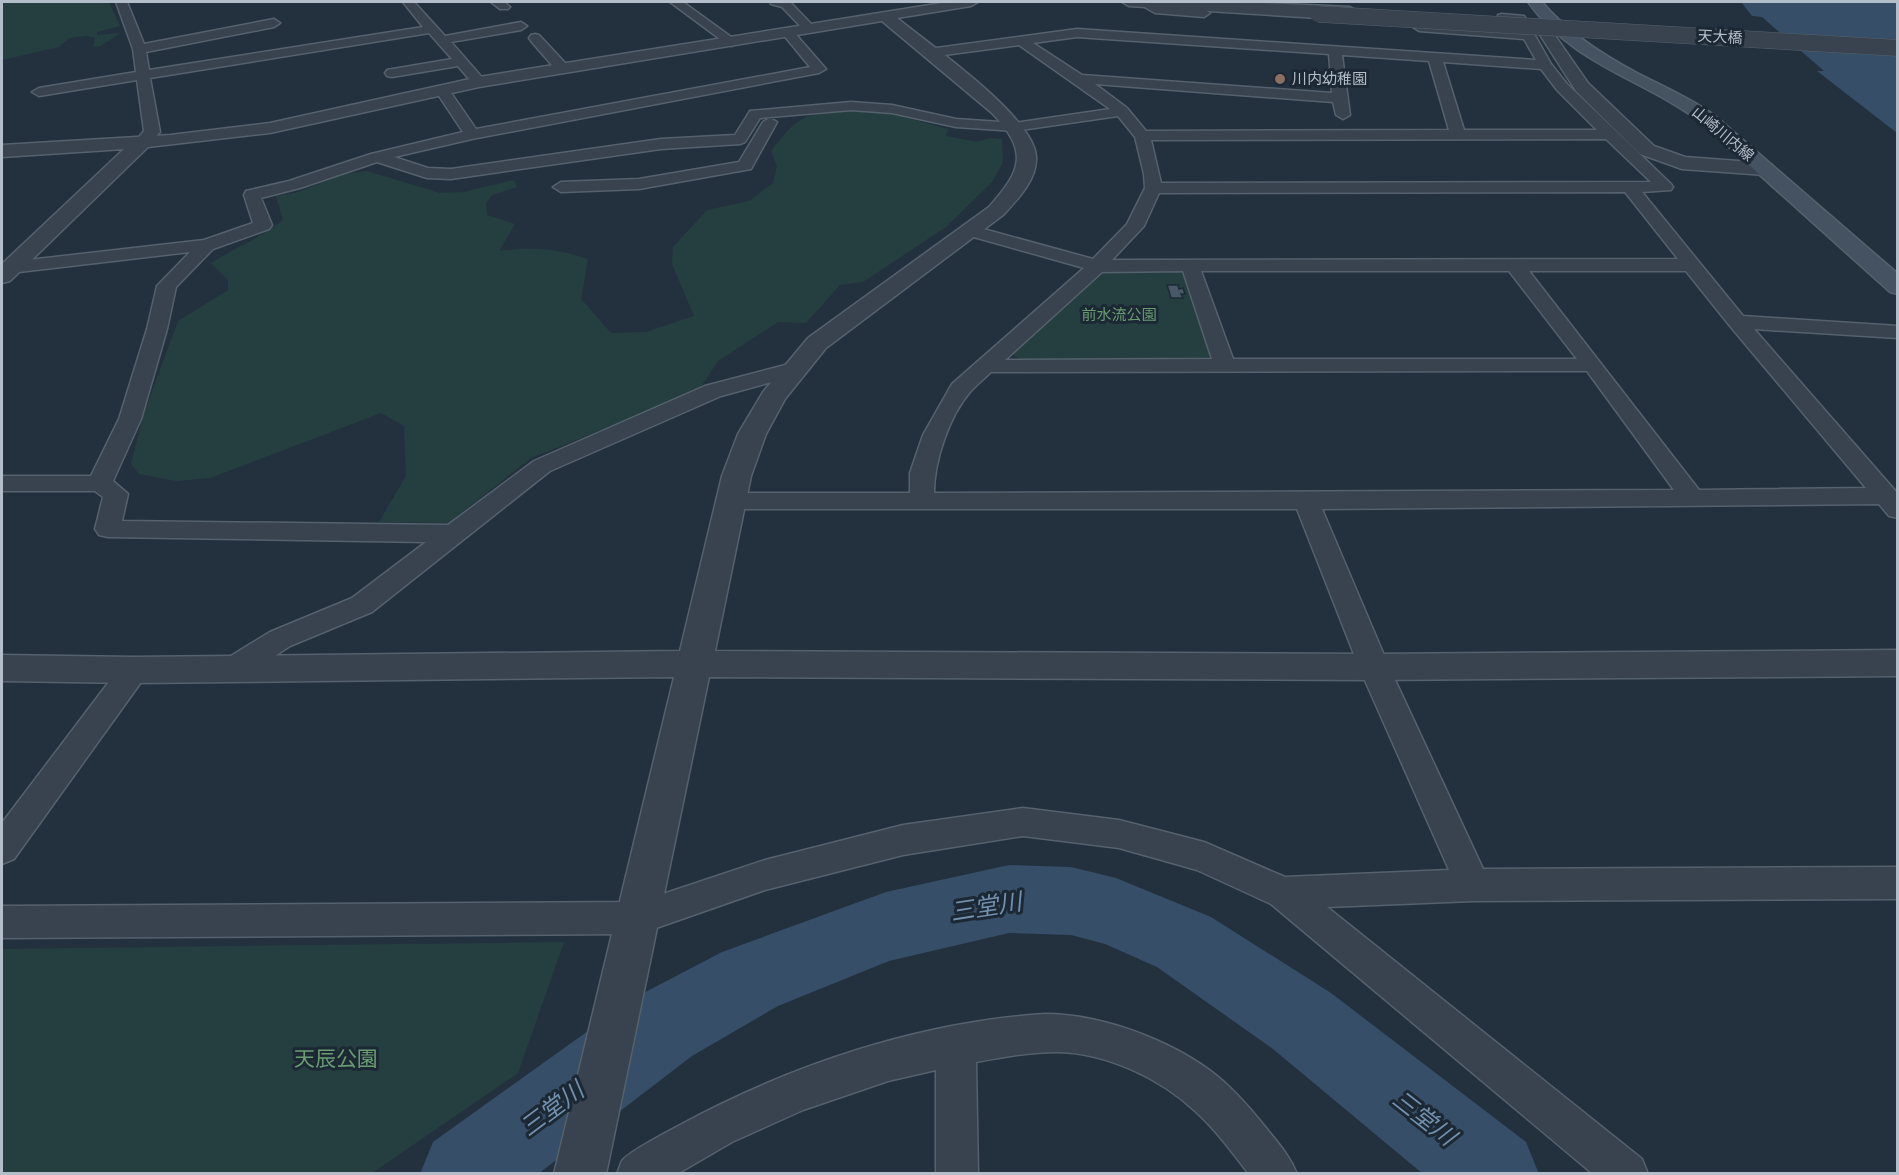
<svg xmlns="http://www.w3.org/2000/svg" width="1899" height="1175" viewBox="0 0 1899 1175" font-family="Roboto,'Noto Sans JP',sans-serif">
<style>
.green{fill:#253f40}
.water{fill:#364e67}
.lines{fill:none;stroke-linecap:round;stroke-linejoin:round}
.river{fill:#364e67;fill-rule:evenodd}
.building{fill:#495868;stroke:#1e2a36;stroke-width:1.5}
.minor-casing{stroke:#55616d;stroke-width:3}
.tertiary-casing{stroke:#55616d;stroke-width:3}
.secondary-casing{stroke:#55616d;stroke-width:3}
.minor{fill:#38434f;fill-rule:evenodd}
.tertiary{fill:#38434f;fill-rule:evenodd}
.secondary{fill:#455262;fill-rule:evenodd}
.tertiary-bridge-casing{stroke:#55616d;stroke-width:17;stroke-linecap:butt}
.tertiary-bridge{stroke:#38434f;stroke-width:16}
.education-dot{fill:#8d6e63;stroke:#1c2834;stroke-width:2}
.labels{text-anchor:middle;dominant-baseline:central;stroke-width:6;stroke-linejoin:round;paint-order:stroke}
.far-street-label{font-size:15px;fill:#b4beca;stroke:#1c2834}
.far-poi-label{font-size:15px;fill:#b4beca;stroke:#1c2834;text-anchor:start}
.far-park-label{font-size:15px;fill:#6a9c72;stroke:#1c2834}
.near-park-label{font-size:21px;fill:#6a9c72;stroke:#1c2834}
.near-water-label{font-size:24px;font-style:italic;fill:#7290ae;stroke:#1c2834}
</style>
<rect width="100%" height="100%" fill="#23313f"/>
<path class="green" d="M2,2H109L120,26L97,32V35L120,33L101,46L93,47L95,38L87,36L69,38L59,47L2,60Z
M845,111L889,113L948,129L946,136L977,142L990,138L1002,139L1003,162L992,182L946,227L863,282L840,285L806,323L778,322L718,361L698,391L531,458L448,523L379,522L406,476L404,426L381,413L210,478L176,481L139,474L131,464L143,416L178,321L228,290V280L211,263C234,248 261,238 283,220L276,196L295,193L346,174L367,171L440,193L463,192L514,180L517,187L492,195L486,203L487,215L515,224L499,251C534,247 555,248 588,259L581,299L611,333L646,332L694,316L672,264L673,247L707,210L749,201L773,183L777,166L771,151C799,116 800,115 845,111Z
M1109,271H1172L1186,275L1211,356L1204,360H1020L1011,353L1099,274Z
M564,942L518,1073L372,1173H2V949Z"/>
<path class="water" d="M1741,2H1897V133L1817,71H1824L1762,17L1752,16Z"/>
<g class="lines">
<path class="river" d="M1009,865L1071,867L1116,878L1211,917L1331,993L1526,1142L1539,1174H1423L1273,1049L1157,967L1105,944L1071,935L1009,933L889,961L778,1006L692,1056L538,1174H420L433,1142L634,998L722,952L886,892Z"/>
</g>
<path class="building" d="M1167,285H1178L1179,289L1183,288L1185,294H1181L1183,298H1171Z"/>
<g class="lines">
<defs>
<path id="minor" d="M116,2H127L144,44L274,19L280,23L274,27L146,52L149,70L423,27L403,2H414L445,36L521,22L527,26L521,30L451,42L486,82L479,86L474,85L458,66L392,77L387,76L385,73L387,70L452,59L429,33L150,78L160,132L147,146L142,148L134,143L144,131L137,80L39,96L32,92L39,88L136,72L133,49Z
M491,2H504L510,7L508,9H500Z
M670,2H683L738,42L732,46L728,45Z
M770,2H790L816,29L814,32H806L782,7L771,4Z
M1143,2H1151L1158,6L1204,9L1210,13L1204,17L1155,13L1143,6Z
M1180,2H1241L1350,7L1356,11L1350,15L1186,5Z
M1502,14L1524,16L1551,64L1567,84L1671,184L1673,187L1671,190L1642,192L1743,316L1898,326V338L1754,329L1898,494V518L1889,516L1879,504L1322,509L1389,667L1483,869L1898,867V899L1473,901L1327,907L1642,1159L1648,1174H1593L1271,904L1197,870L1119,848L1023,836L903,855L765,890L639,934L2,938V906L639,902L765,860L903,825L1023,808L1119,820L1204,842L1285,877L1449,870L1359,667L1297,509H730L721,507L718,501L721,495L730,493H910V473L923,435L952,384L1084,268L963,234L960,230L963,226L969,225L1093,259L1127,224L1145,188L1144,174L1135,137L1118,116L1015,131L956,127L892,113L851,110L760,118L745,142L740,144L661,149L451,179L427,178L377,162L300,188L261,198L272,225L269,229L213,249L176,287L167,329L141,419L113,481L128,494L122,521L448,525L534,461L705,386L793,363L801,364L804,369L801,374L721,396L550,471L372,612L290,646L246,675L236,678L226,675L221,667L226,659L270,632L352,598L426,542L108,537L99,535L95,529L103,497L95,491H2V476H91L119,419L147,329L157,286L190,252L2,274V263L204,240L253,223L244,195L246,191L289,181L371,154L463,132L435,90L442,86L447,87L476,129L810,67L782,33L788,29L792,30L826,69L819,73L472,139L394,157L428,168L451,169L661,139L735,135L750,111L851,102L892,105L956,119L1015,123L1110,109L1019,45L929,57L923,53L929,49L1077,29L1536,60L1524,39L1419,31L1413,27L1419,23L1520,31L1516,22L1498,21V15ZM1077,37L1329,54L1332,93L1082,75L1033,43ZM1342,55L1429,61L1449,130L1146,131L1127,108L1095,84L1333,102L1336,115L1343,119L1350,115ZM1443,62L1541,69L1557,90L1597,130H1464ZM1606,139L1651,182L1161,183L1151,140ZM1625,192L1678,259L1112,260L1144,226L1159,193ZM1183,271L1212,359L1005,360L1102,272ZM1201,271H1509L1577,359H1233ZM1529,271H1686L1730,326L1866,488L1699,490ZM1587,371L1674,490L934,493C934,462 949,416 970,392C976,385 984,379 991,372Z
M535,34L539,35L567,65L569,68L567,71H557L531,41L529,38L531,35Z
M770,118L777,122L751,169L639,189L561,192L553,187L561,182L639,179L739,162L763,122Z
M134,659L144,662L149,670L144,678L14,859L2,864V823L124,662Z
M1045,1014C1100,1014 1168,1039 1212,1072C1233,1088 1250,1108 1266,1128C1278,1143 1290,1156 1297,1174H1249C1232,1152 1215,1129 1195,1111C1160,1078 1106,1053 1058,1052C1030,1052 1003,1057 976,1062L978,1174H936V1070L888,1081L803,1110L732,1142L677,1174H617C619,1170 620,1164 622,1161C628,1152 669,1131 680,1125C791,1065 919,1022 1045,1014Z"/>
<path id="tertiary" d="M948,2H978L971,6L897,18C930,45 1033,116 1036,156C1038,179 1017,200 1003,215L826,348L785,399L766,434L751,476L715,651L1374,654L1898,650V676L1374,680L709,677L606,1174H554L674,677L134,683L2,681V655L134,657L680,651L722,476L738,434L763,392L808,338L989,207C1023,169 1028,151 992,113L882,21L479,87L270,133L148,147L10,281L2,283V264L124,149L2,157V145L170,135L270,123L479,77Z
M1122,2H1189L1318,10L1325,14L1318,18L1129,6Z
M1542,23L1547,24L1588,83L1654,146L1685,157L1765,163L1772,165L1775,169L1772,173L1765,175L1682,169L1640,154L1576,91L1535,27Z"/>
<path id="secondary" d="M1528,2H1542C1567,32 1603,55 1637,73C1664,87 1690,98 1714,115L1898,274V294L1890,292L1702,123C1644,79 1573,65 1528,2Z"/>
</defs>
<use href="#minor" class="minor-casing"/>
<use href="#tertiary" class="tertiary-casing"/>
<use href="#secondary" class="secondary-casing"/>
<use href="#minor" class="minor"/>
<use href="#tertiary" class="tertiary"/>
<use href="#secondary" class="secondary"/>
<defs>
<path id="tertiary-bridge" d="M1318,14L1898,48"/>
</defs>
<use href="#tertiary-bridge" class="tertiary-bridge-casing"/>
<use href="#tertiary-bridge" class="tertiary-bridge"/>
</g>
<circle class="education-dot" cx="1280" cy="79" r="6"/>
<g class="labels">
<g class="far-street-label">
<text transform="translate(1720 37) rotate(3)">天大橋</text>
<text transform="translate(1723 134) rotate(40)">山崎川内線</text>
</g>
<g class="far-poi-label">
<text x="1292" y="79">川内幼稚園</text>
</g>
<g class="far-park-label">
<text x="1119" y="315">前水流公園</text>
</g>
<g class="near-park-label">
<text x="336" y="1059">天辰公園</text>
</g>
<g class="near-water-label">
<text transform="translate(986 907) rotate(-9)">三堂川</text>
<text transform="translate(552 1109) rotate(-37)">三堂川</text>
<text transform="translate(1424 1118) rotate(38)">三堂川</text>
</g>
</g>
<rect width="1899" height="1175" fill="none" stroke="#b4beca" stroke-width="6"/>
</svg>
